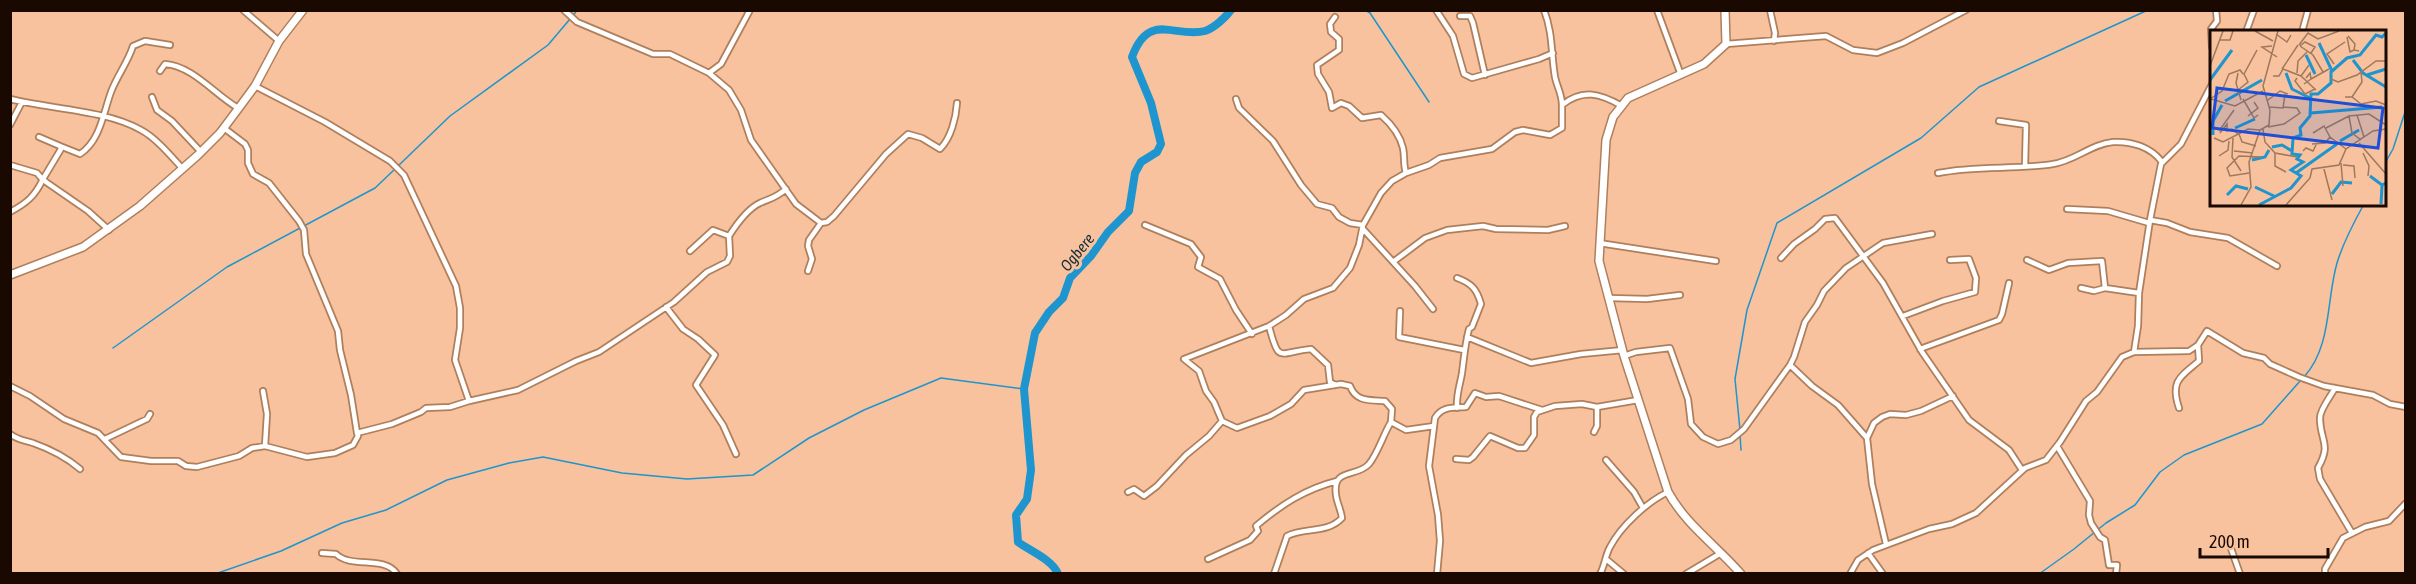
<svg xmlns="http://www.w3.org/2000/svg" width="2416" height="584" viewBox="0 0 2416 584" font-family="'Asap Condensed',sans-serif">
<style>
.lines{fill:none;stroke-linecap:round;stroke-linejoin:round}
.stream{stroke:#1e95ce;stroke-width:1.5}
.river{stroke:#1e95ce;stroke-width:8}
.street-casing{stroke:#af7f5c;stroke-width:8}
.secondary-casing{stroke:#af7f5c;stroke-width:10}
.street{stroke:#fff;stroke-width:4.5}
.secondary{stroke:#fff;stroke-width:7}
.labels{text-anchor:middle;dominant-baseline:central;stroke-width:6;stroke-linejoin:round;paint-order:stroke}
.water-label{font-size:16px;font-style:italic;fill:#172d3b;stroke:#f7c29d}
.inset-river{fill:none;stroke:#1e95ce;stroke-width:3}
.inset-road{fill:none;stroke:#9f785e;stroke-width:1.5}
.view{fill:#1d4ed8;fill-opacity:0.15;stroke:#1d4ed8;stroke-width:3}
.inset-edge{fill:none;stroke:#1a0900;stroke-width:3}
</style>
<rect width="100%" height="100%" fill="#f7c29d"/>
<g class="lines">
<path class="stream" d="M1365,10L1370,13L1429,102
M573,16L577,10
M2384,165L2393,149L2406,109
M398,166L450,116L548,45L570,19
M113,348L227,267L375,188L395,169
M2304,377C2332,346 2326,301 2337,263C2343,243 2354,222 2364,204
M1740,430L1735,379L1747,310L1777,223L1921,138L1979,87L2148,10
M1740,435L1741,450
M215,574L281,551L342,523L386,510L447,480L509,463L543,457L622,473L687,479L753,475L809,438L864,410L941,378L1024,389
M2039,574L2074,549L2106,523L2135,505L2160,472L2184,455L2262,424L2301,380"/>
<path class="river" d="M1058,574C1053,560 1030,551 1018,542L1016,515L1027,499L1031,470L1024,389L1035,333L1049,312L1063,298L1070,278L1091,256L1108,232L1129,211L1135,173L1141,162L1157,152L1161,144L1151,103L1132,57C1149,10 1176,39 1205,31C1214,28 1225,18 1231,10"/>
<defs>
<path id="street" d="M243,10L279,41
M564,10L577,22L653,54H670L709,73L729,90L741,110L751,140L796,204L821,223L827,222L834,216L886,154L908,134L922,138L940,149C951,138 956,118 957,103
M1436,10L1453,36L1464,74L1472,78L1539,59L1553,53
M1544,10C1553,33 1551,54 1555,77C1557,87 1562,94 1562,105
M1657,10L1681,75
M1770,10L1775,33L1774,41
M1460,16H1470L1473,23L1485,75
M1335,17L1330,24L1331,32L1339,39V50L1317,65L1318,74L1329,92L1332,108L1341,103L1349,106L1362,118L1381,115C1390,123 1400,135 1403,148C1405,157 1403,164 1406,173
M2246,32L2254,10
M2302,32L2308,10
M1726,44L1826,36L1853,50L1877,53L1903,43L1966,10
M2212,47L2211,29L2217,21L2216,10
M160,71L165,64C193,66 215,95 238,108
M709,73L721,64L750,10
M255,86L325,122L390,161L404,175L456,286L460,308V328L455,360L469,401L518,390L576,361L599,352L674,302L707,272L727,262L730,256L729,236C736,225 747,209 760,203C771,198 776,198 786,189
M152,97L157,110L172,121L201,152
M10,99C50,109 106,110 141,130C156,138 170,155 182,168
M1236,99L1239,108L1273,141L1301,185L1317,204L1332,208L1339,217L1350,223L1363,225
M1999,121L2026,125L2025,166
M10,125L22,102
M224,128L245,144L248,150V163L253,174L269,183L299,221L304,230L306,254L338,331L340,350L351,395L357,433
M39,137L60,146L61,149L43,179L46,182L88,211L109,230
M60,146L80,154C100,141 103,114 111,92C117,76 128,62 133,46L145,41L170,45
M10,165L37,173L43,180
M1938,173C1977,165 2016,170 2053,164C2075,161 2091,144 2113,142C2132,141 2151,147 2162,162
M2067,209L2108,211L2149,223
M10,212C27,203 35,196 43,179
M2150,220L2167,223L2190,232L2228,238L2277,266
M1145,225L1191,244L1201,257L1198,267L1220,279L1236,310L1252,334
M1363,229L1415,286L1433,309
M1599,243L1716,261
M690,251L713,230L729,236
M1781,258L1794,244L1815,229L1825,219L1835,218L1883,283L1922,352L1969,420L2009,450L2022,470
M2027,260L2049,270L2068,263L2102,261L2105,288
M1393,262L1425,238L1447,230L1483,226L1496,229L1548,230L1565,226
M808,271L812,259L808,246L809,240L821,223
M2081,288L2094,291L2105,288L2139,293L2138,326L2134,352
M2139,293L2150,220L2161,164L2181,144L2212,84
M1609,298L1647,299L1680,295
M666,307L683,329L698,339L715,355L696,385L723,425L736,454
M1400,311L1399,337L1464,350
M1903,316L1943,301L1975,292L1976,278L1969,259L1950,260
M1269,326C1279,365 1279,352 1311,349L1328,365L1330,382L1335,385
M1467,337L1531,363L1581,354L1623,350
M1920,349L1999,320L2002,314L2009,283
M1624,356L1636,352L1670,348L1688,399L1691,424L1703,437L1718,444L1731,440L1744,429L1790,365
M10,386L30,396L64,419L98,433L121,457L151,461H178L186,466L197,467L239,456L252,448L265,446L307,457L335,453L353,445L358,436L357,433L392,424L421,412L426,408L450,407L469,401
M2335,388C2331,396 2320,409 2320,418C2320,442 2332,443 2318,468L2320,479L2352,533
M263,391L267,414L265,446
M1457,408C1456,395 1460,385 1462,373C1464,358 1465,344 1469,329L1472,327L1481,304C1477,289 1471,283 1457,278
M2179,408C2170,381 2180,377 2199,361L2198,345
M1434,426L1406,430L1391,422L1392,409L1385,401C1369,400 1356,402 1350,386L1341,384L1304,390L1291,404L1270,416L1237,428L1222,421L1214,402L1206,391L1199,371L1184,359L1269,326L1286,315L1304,299L1333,288L1350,268L1359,245L1363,225L1381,193L1392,181L1406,173L1429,165L1440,158L1492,149L1515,132L1523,130L1550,135L1562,128V105C1583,88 1601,94 1622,106
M1594,432L1597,426V407
M10,434C18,440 23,440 33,443C50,449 66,457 80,469
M1867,438L1838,405L1812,386L1790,365L1794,357L1805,322L1817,305L1824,291L1846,268L1883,243L1932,234
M105,439L147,419L150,414
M2057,446L2090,501L2089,515L2091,523L2100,537L2105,540L2109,565H2117L2116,574
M1456,459L1469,460L1473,457L1490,436L1518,448H1525L1534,435V417L1537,412L1555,406L1582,404L1597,407L1638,400
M1606,460L1634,492L1643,508
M1128,492L1134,489L1144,496L1157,486L1186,455L1209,436L1222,421
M2228,540L2240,574
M1886,544L1872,484L1867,438L1874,423L1882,417L1890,414L1906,415L1921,411L1953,396
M322,553L336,554C351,569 385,555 397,574
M1868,553L1883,574
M1208,559L1250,540L1258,531L1256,526C1281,505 1305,489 1337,481
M1606,559L1624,574
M1274,574L1287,536C1305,527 1327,534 1342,518C1341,510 1337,503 1336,495C1332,467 1357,478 1369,464C1378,453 1383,435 1391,422
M1437,574L1440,541L1438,515L1429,466L1435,418C1442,406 1453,408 1466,407L1475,393L1486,397L1499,396L1542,410
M1600,574C1605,565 1605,556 1610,547C1621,526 1647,502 1668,492
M1686,574L1721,553
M1850,574L1858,560L1873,550L1929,529L1952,524L1976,513L2025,468L2046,460L2060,442L2086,401L2097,392L2122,357L2134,352L2189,351L2198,345L2207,331L2243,353L2264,358L2270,364L2299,377L2324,386L2373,395L2390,404L2406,407
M2325,574V569L2343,538L2365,527L2389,521L2406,503"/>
<path id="secondary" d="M1725,10L1726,44L1704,64L1628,98L1613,117L1606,140L1599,261L1624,356L1668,492C1686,525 1717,546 1741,574
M10,275L83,247L140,206L198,155L220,133L241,105L255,86L279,41L303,10"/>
</defs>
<use href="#street" class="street-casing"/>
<use href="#secondary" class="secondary-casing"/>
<use href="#street" class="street"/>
<use href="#secondary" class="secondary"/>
</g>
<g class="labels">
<g class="water-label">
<text transform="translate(1077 252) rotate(-51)">Ogbere</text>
</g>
</g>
<g transform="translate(2210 30)">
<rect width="176" height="176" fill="#f7c29d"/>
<path class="inset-river" d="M109,13L122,41M96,25L105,44M143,30L153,43L176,57M76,43L82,59L100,68M157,45L176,39M0,50L22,20M15,71L52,50M101,83L172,77M25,98L45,89M3,105V91L12,75M130,111L149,100M62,117L72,115L82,121M42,130L55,127L59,120M86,143L127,114M160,146L172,155L176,153M45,157L64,166M122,164L131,152L142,153M17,165L26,156L38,159M171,174L172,156M49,175L81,158L91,146L81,140L93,132L87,129L90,125L82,124L83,108L91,105L90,98L100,86L101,64H108L121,53V42L137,28L150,25L166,5L172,7L176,3"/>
<path class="inset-road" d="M45,1L63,11M66,4L77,12L81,5M138,6L145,14L144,20L149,21M137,7L140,22L144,20M10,10H20L23,1M89,15L98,3L108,9L129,1M62,16L52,17L67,27M90,16L103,25L113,42M90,16L95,12L105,17L101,23M124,34L117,24L135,12M0,36L13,1M72,39L88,15M28,43L26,53L31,70M87,43L88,31L97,22M63,46H69L73,39L91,46L99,35M91,46L106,60M87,48L85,51L95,64L105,59M101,49L119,39M121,49L128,52L147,45L166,31H176M94,54L101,49L100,43L96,48M28,60L38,52L34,44L47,20M135,67H142L151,74L166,71L176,75M142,67L152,52L151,42M0,69L12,61L19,44L30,40L33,44M1,69L25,76L53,61M33,69L44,88L48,85M58,70L70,61L78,64M59,77L73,78L75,64M147,85L154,107M38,86L48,78L44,72M139,86L159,84L176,95M58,97L74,94L90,83L87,78L73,77M116,98L139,86L142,103L151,110M53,99L55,112L65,123V136L76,142M9,101L24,80M10,103L17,94V101L22,99L28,104M103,103L114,96L120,107L136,119M29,104L32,112L46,116M4,108L13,112L38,99L50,100M23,108L22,127L31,141M149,113L176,144M102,114L115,113L120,107M24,121L43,123M93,121L96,118L103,121L107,113M65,123L87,127M153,123L159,136L158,146M9,126L18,120L19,111M131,133L133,156M133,135L144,136L145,148M114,139L122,170M39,143L20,146L17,138L29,126L51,127M31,175L41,157L39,132L50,100L59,95L60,80L53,56L68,1M76,175L100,148L102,139L129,135L136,119L163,101L176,99"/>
<path class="view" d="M7,58L173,78L168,118L2,98Z"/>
<rect width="176" height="176" class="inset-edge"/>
</g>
<rect width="2416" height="584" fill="none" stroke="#1a0900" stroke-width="24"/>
<path d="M2200 548v9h128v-9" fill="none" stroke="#1a0900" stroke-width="3"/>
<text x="2209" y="548" font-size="18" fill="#1a0900" stroke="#f7c29d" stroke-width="4.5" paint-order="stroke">200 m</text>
</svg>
